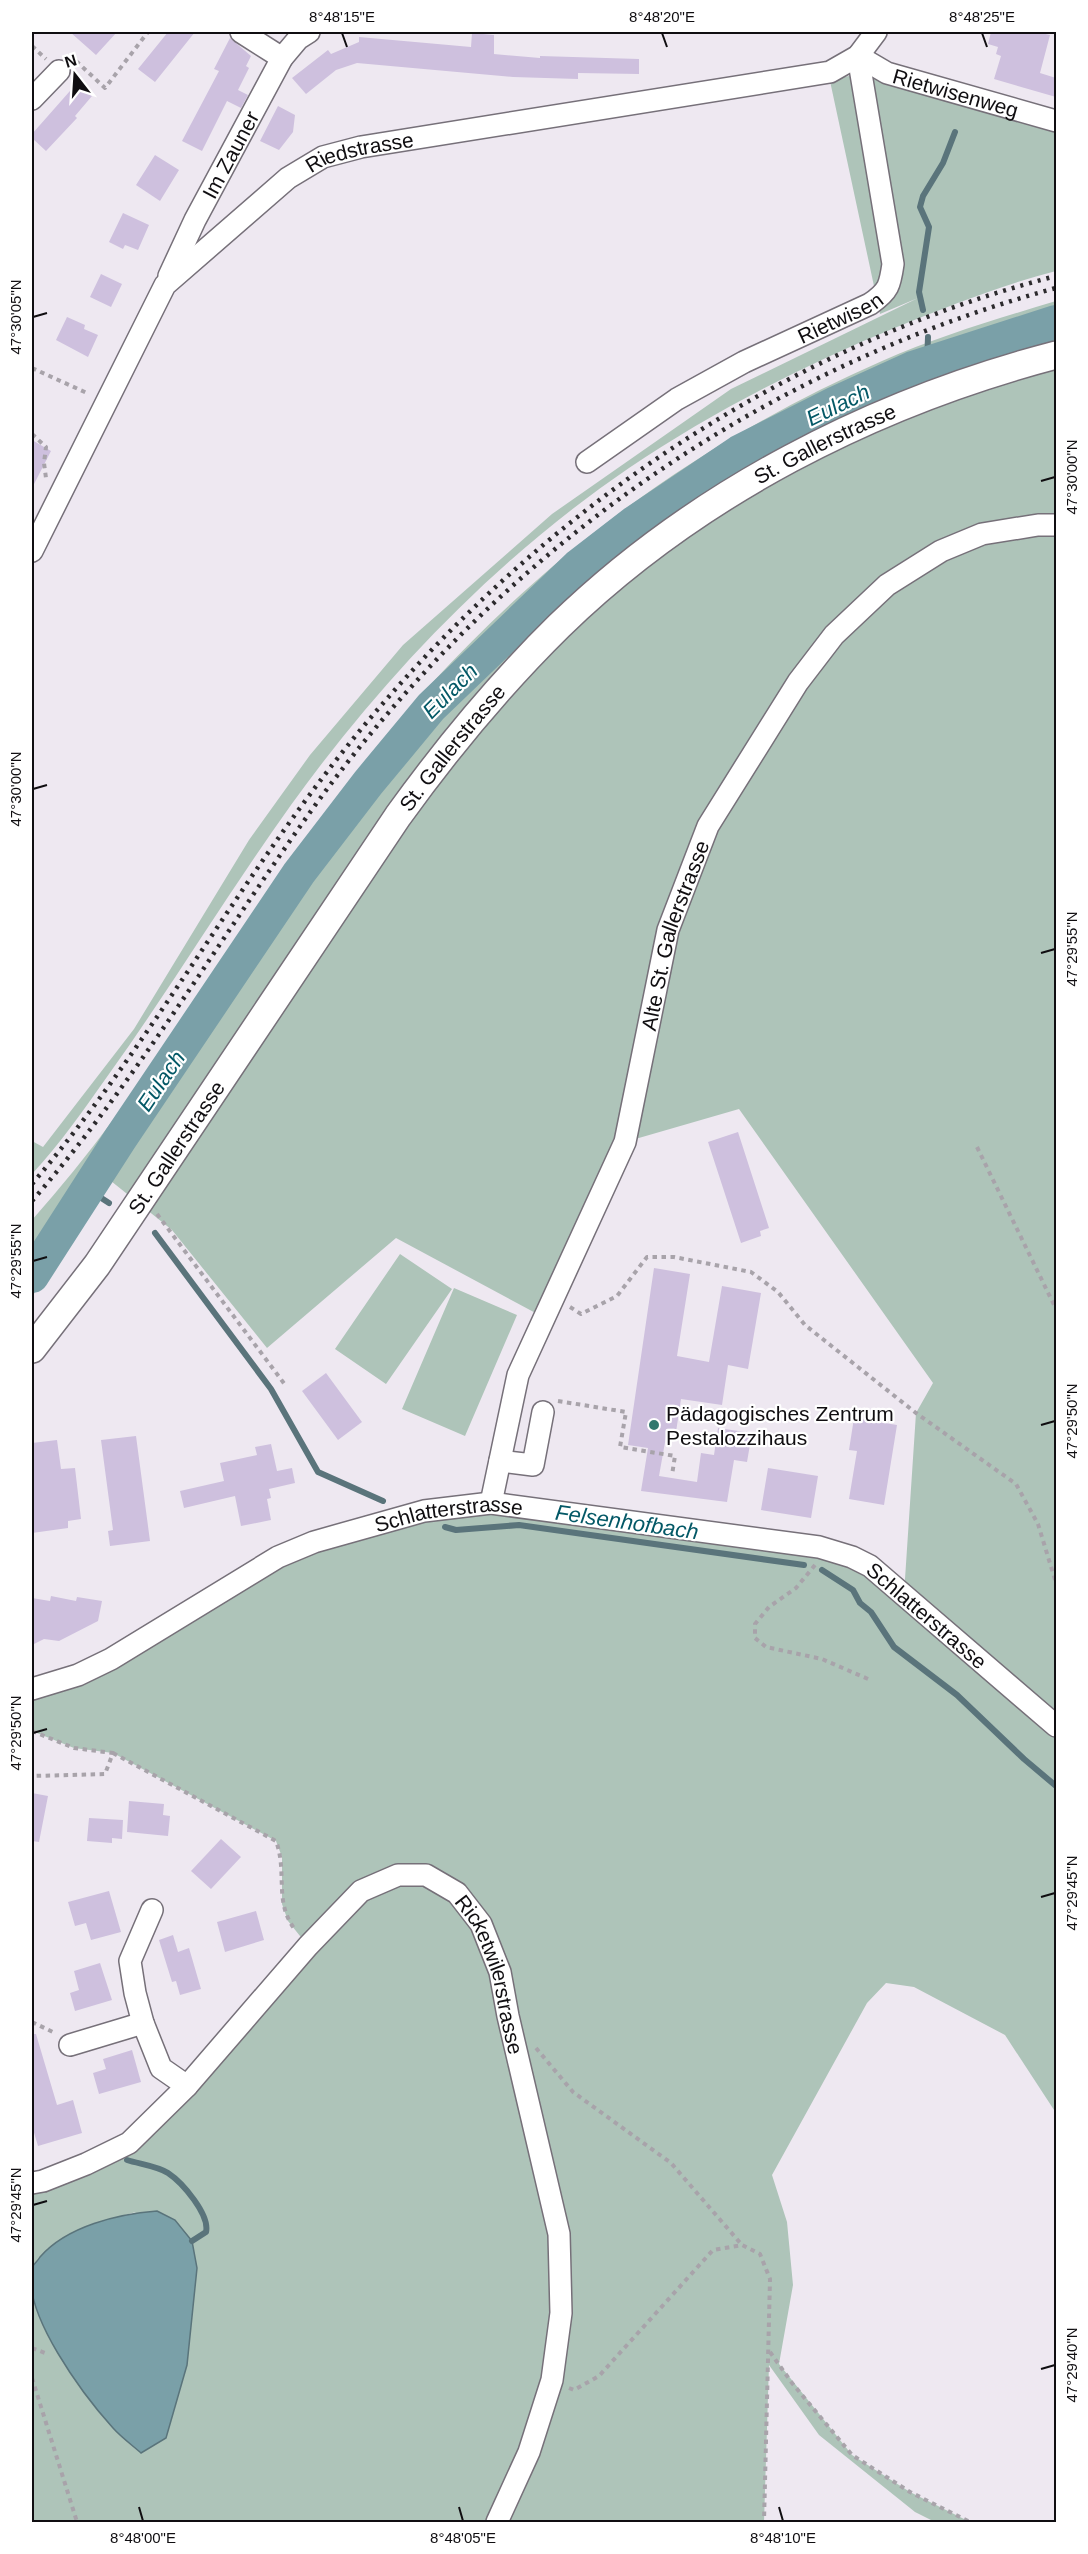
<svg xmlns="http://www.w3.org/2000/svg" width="1088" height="2554" viewBox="0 0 1088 2554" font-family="Arial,sans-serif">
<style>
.green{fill:#aec4b9;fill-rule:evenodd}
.water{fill:#7aa0a8;stroke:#5a747b;stroke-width:1.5}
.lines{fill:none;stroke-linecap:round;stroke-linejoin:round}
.stream{stroke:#5a747b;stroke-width:6}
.river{stroke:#7aa0a8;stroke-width:34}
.building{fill:#cec0de}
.minor-casing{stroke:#767079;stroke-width:24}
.major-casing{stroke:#767079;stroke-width:30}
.path{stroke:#a8a3aa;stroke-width:4;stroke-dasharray:4.5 4.5;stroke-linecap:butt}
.minor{stroke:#fff;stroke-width:21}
.major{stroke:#fff;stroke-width:27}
.rail{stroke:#2c2a2d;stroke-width:4.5;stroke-dasharray:3 6;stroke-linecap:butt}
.ticks{fill:none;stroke:#100e11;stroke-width:2}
.poi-dot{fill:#30776e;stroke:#fff;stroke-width:2}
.labels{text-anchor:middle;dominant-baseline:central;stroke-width:4.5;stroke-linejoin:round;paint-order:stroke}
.street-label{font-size:21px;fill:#100e11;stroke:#fff}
.poi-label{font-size:21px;fill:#100e11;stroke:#fff;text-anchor:start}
.water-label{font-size:22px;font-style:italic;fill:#035866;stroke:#fff}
.neatline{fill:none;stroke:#100e11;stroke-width:2}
.ticks-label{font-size:15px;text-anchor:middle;fill:#100e11}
</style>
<rect width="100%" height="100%" fill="#eee8f1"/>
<path class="green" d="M860,73L1056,129V271C1002,285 949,306 897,327C804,365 712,412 629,468C498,557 383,677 291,805C228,893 172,986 109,1074C85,1108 60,1144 32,1174V1141L43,1147L134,1029L249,840L310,755L403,645L552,514L731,389L918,298L880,314L830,81Z
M1056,301V2113L1005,2035L914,1987L886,1983L867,2003L772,2175L787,2222L793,2285L779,2364L852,2455L910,2492L970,2522H935L915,2512L819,2435L769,2365L764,2522H32V2183L129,2143L308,1946L288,1921L282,1904V1857L276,1841L113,1753L74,1748L32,1731V1689L39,1688L278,1557L491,1503L819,1547L904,1594L916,1413L933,1383L739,1109L625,1142L543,1317L396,1238L267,1348L172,1230L106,1177L32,1297V1220C144,1095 226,947 326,812C473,612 654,461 882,361C939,336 997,319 1056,301ZM136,2212L47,2249C76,2232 103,2220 136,2212Z
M400,1254L452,1289L386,1384L335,1349Z
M454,1288L517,1315L465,1436L402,1409Z"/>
<path class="water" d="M157,2211L175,2220L192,2241L197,2268L187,2365L166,2438L141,2453C132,2445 121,2437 113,2428C85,2397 21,2313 32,2268C33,2264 38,2261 40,2257C67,2226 118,2214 157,2211Z"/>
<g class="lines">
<path class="stream" d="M923,310L919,292L929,227L920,207L923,196L943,163L955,132
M927,363L928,337
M89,1190L109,1203
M155,1233L271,1389L318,1472L383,1501
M445,1527L456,1530L519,1525L804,1565
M822,1570L853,1590L860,1603L871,1612L894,1647L957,1695L1024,1759L1056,1786
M127,2160C139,2164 157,2166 168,2173C183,2183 210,2215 206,2232L192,2241"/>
<path class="river" d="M32,1276L120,1139L299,873L368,783L431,707L578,566L635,522L739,452L836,403L913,368L1056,322"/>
</g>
<path class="building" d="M70,32H117L96,55Z
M168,32H195L155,82L138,69Z
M991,32H1037L1050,35L1040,73L1056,78V97L994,79L1001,56L996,54L998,47L988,44Z
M472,33L494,35V54L540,58V56L639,59V74L578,73V79L513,77L357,63L336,70L306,94L292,78L328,50L331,54L359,42V37L471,47Z
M230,38L251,56L246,66L249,68L238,90L248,95L241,108L227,101L202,151L182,141L219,71L214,69Z
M77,83L92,96L75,116L77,118L46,151L32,138V134Z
M278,106L295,115L293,132L279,150L260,141Z
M155,155L179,170L160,201L136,185Z
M123,213L149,225L138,250L125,245L123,249L109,242Z
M101,274L122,284L111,307L90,297Z
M67,317L85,325L84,329L98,335L88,357L56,340Z
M32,440L51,451L32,488Z
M738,1132L769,1228L760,1231L761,1236L741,1243L708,1142Z
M654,1268L690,1274L677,1356L709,1362L722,1286L761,1293L748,1369L728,1365L722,1405L681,1399L676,1432L667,1431L659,1476L697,1482L701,1453L714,1455L718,1428L752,1433L747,1462L734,1460L727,1502L641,1491L648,1448L628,1445Z
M326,1373L362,1422L338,1440L302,1391Z
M854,1418L897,1425L884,1505L849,1499L857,1451L849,1450Z
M136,1436L150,1541L110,1546L108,1531L113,1530L101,1440Z
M57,1440L61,1469L75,1468L81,1519L68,1521V1528L32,1533V1443Z
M271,1444L277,1471L292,1468L295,1483L269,1489L271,1498L267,1499L271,1520L241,1526L235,1496L184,1508L180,1491L224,1481L220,1463L257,1455L255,1447Z
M768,1468L818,1476L811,1518L761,1510Z
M51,1596L76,1601L77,1597L102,1601L98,1621L59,1641L44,1639L32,1645V1598L50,1601Z
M32,1793L48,1796L39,1842L32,1841Z
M129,1801L164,1804L163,1815L170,1816L168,1836L127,1832Z
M89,1818L123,1820L122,1839L112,1838V1843L87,1841Z
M221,1839L241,1857L211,1889L191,1871Z
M109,1891L121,1932L91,1940L86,1923L75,1926L68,1902Z
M256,1911L264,1940L225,1952L217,1922Z
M173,1935L178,1952L189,1948L201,1989L180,1995L176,1981L172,1982L159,1940Z
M100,1963L112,2000L75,2011L70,1993L79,1990L74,1971Z
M32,2034H36L57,2105L73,2100L82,2133L38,2146L32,2126Z
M132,2050L141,2082L99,2094L93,2073L106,2069L103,2059Z"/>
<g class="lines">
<defs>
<g id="minor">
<path d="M241,32L282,58"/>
<path id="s1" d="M858,56L887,73L1056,121"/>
<path d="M32,99L59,71"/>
<path id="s2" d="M169,276L195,220L282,58L298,39L309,32"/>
<path id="s3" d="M587,462L677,399L744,362L870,304C889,291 890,285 893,264L858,56"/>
<path id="s4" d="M32,551L165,285L288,178L323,157L361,147L830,72L858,56L876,32"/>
<path d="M500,1461L533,1465L543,1412"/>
<path id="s5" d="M491,1503L518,1375L625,1142L668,930L708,826L798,682L834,635L887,585L941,551L982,534L1038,525H1056"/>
<path id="s6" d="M32,1689L78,1675L111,1659L278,1557L314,1542L424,1511L491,1503L819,1547L852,1557L870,1566L1056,1726"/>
<path d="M152,1910L130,1961L135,1993L143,2023L161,2068L187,2086"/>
<path d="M70,2045L143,2023"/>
<path id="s7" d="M32,2183L43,2181L86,2164L129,2143L187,2086L308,1946L361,1891L398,1875H426L457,1893L481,1924L500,1972L508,2016L559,2234L561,2313L552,2380L529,2452L497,2522"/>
</g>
<g id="major">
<path id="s8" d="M32,1349L97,1265L398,816C447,748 500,684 559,626C696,493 873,403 1056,355"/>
</g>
</defs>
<use href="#minor" class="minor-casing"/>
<use href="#major" class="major-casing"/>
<path class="path" d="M32,46L46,59
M76,61L105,88L148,32
M32,368L89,394
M32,434L46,447L44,463L46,478
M977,1147L1056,1309
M157,1214L286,1386
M570,1307L581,1314L617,1296L647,1257H674L751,1272L778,1292L805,1325L916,1413L1016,1484L1038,1524L1056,1583
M558,1401L626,1412L620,1447L675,1456L672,1475
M815,1565L796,1588L769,1607L755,1624V1638L766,1647L822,1659L868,1679
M32,1731L74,1748L113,1753L105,1774L32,1776
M113,1753L276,1841C288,1874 273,1902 296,1931
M32,2022L55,2033
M536,2048L573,2092L671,2163L742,2245
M32,2348L45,2353
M770,2352L792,2383L852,2455L910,2492L970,2522
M32,2378L77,2522
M569,2388L574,2390L599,2376L713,2250L742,2245L760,2254L770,2279L764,2522"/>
<use href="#minor" class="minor"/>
<use href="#major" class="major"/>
<path class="rail" d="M32,1184C136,1062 215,922 311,793C495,545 754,354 1056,276
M32,1201C139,1078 221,936 316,804C498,554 757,369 1056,288"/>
</g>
<path class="ticks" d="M342,33L347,47M662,33L667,47M982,33L987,47M33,317L47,313M1041,481L1055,477M33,789L47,785M1041,953L1055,949M33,1261L47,1257M1041,1425L1055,1421M33,1733L47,1729M1041,1897L1055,1893M33,2205L47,2201M1041,2369L1055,2365M139,2507L143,2521M459,2507L463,2521M779,2507L783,2521"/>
<circle class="poi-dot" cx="654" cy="1425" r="6"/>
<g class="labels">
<g class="street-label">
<text stroke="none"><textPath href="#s1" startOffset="105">Rietwisenweg</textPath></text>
<text stroke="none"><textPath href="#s2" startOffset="136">Im Zauner</textPath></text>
<text stroke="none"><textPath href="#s4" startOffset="538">Riedstrasse</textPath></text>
<text stroke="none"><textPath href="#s3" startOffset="292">Rietwisen</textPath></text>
<text stroke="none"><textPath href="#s8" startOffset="1220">St. Gallerstrasse</textPath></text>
<text stroke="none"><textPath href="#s8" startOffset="734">St. Gallerstrasse</textPath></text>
<text stroke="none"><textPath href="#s5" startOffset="600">Alte St. Gallerstrasse</textPath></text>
<text stroke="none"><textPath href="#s8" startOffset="248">St. Gallerstrasse</textPath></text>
<text stroke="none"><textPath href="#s6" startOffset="458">Schlatterstrasse</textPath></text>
<text stroke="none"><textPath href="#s6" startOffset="962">Schlatterstrasse</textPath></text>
<text stroke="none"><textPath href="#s7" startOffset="642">Ricketwilerstrasse</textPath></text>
</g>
<g class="poi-label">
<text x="666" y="1413">Pädagogisches Zentrum<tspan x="666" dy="24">Pestalozzihaus</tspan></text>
</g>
<g class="water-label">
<text transform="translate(838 405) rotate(-26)">Eulach</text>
<text transform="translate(450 691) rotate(-45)">Eulach</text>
<text transform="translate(161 1081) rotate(-56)">Eulach</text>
<text transform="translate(627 1522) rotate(8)">Felsenhofbach</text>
</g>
</g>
<rect width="1088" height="2554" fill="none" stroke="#ffffff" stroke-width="66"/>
<g transform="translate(75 75) rotate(343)" stroke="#ffffff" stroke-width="4.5" paint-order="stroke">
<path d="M0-4.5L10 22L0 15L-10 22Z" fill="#100e11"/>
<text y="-9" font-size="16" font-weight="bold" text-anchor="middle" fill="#100e11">N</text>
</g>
<rect x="33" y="33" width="1022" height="2488" class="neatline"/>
<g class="ticks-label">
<text x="342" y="22">8°48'15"E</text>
<text x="662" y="22">8°48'20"E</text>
<text x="982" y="22">8°48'25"E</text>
<text transform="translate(16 317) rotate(-90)" y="5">47°30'05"N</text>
<text transform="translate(1072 477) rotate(-90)" y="5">47°30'00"N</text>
<text transform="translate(16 789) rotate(-90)" y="5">47°30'00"N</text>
<text transform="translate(1072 949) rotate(-90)" y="5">47°29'55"N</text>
<text transform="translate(16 1261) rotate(-90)" y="5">47°29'55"N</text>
<text transform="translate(1072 1421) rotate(-90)" y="5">47°29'50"N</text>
<text transform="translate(16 1733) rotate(-90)" y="5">47°29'50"N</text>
<text transform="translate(1072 1893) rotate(-90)" y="5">47°29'45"N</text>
<text transform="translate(16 2205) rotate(-90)" y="5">47°29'45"N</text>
<text transform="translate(1072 2365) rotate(-90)" y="5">47°29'40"N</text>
<text x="143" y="2543">8°48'00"E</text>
<text x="463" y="2543">8°48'05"E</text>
<text x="783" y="2543">8°48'10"E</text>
</g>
</svg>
